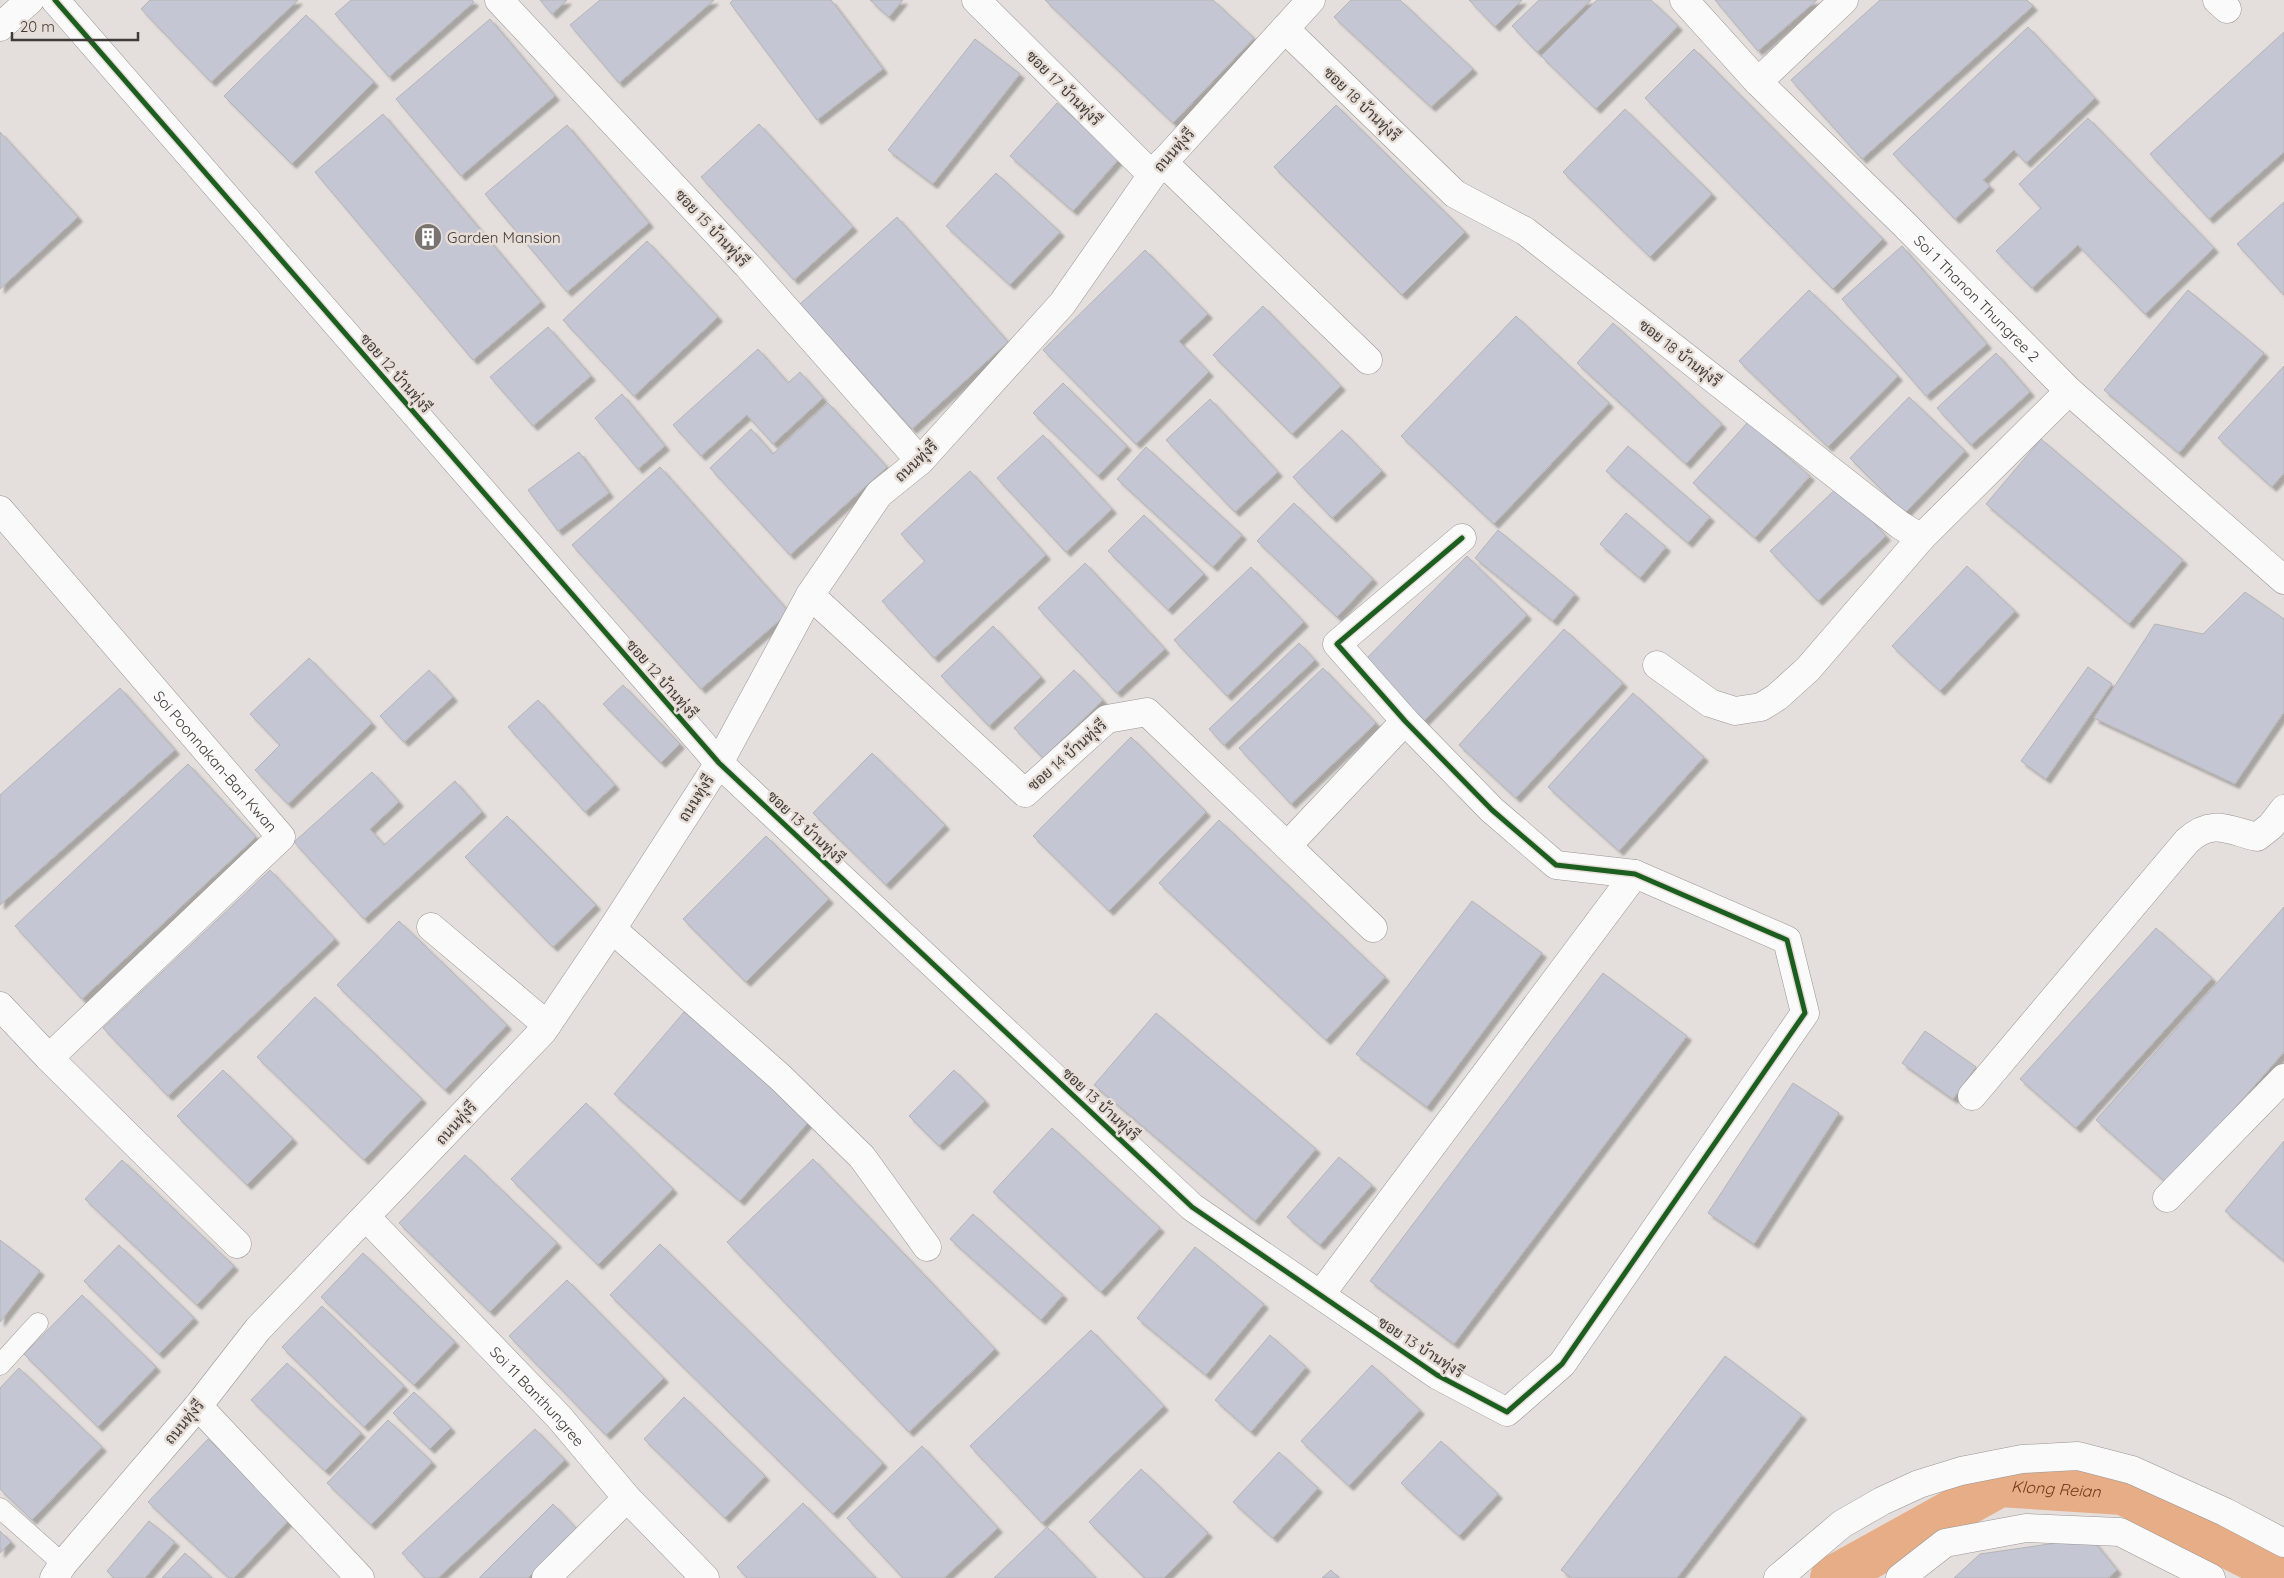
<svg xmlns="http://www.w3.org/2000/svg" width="2284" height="1578" viewBox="0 0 2284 1578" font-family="Quicksand,Sarabun,sans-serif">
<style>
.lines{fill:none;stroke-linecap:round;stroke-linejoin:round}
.canal{stroke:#e6ad87;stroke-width:44}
.building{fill:#c4c6d4;stroke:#b5b4b4;filter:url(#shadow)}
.service-casing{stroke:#989492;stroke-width:21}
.minor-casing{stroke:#989492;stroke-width:29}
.tertiary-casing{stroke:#989492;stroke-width:29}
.service{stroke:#fbfafa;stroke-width:20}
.minor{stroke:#fbfafa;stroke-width:28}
.tertiary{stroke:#fbfafa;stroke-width:28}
.cycleway-casing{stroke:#e8ded8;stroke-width:8}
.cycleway{stroke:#1b5e20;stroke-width:5}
.labels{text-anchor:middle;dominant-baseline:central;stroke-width:5;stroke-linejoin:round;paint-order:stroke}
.street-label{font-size:15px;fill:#3f3b39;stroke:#e8ded8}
.poi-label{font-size:15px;fill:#3f3b39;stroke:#e8ded8;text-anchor:start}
.water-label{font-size:16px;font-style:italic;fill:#6f3b15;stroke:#e8ded8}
</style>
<defs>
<filter id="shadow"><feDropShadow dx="4.5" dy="4.5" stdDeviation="1" flood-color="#0004"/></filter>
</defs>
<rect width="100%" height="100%" fill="#e4dfdc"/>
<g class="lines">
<path class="canal" id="s1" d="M1832,1578L2000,1485L2123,1493L2284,1575"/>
</g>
<path class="building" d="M150,0H298L211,82L141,9Z
M351,0H472L474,2L389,77L335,14Z
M540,0H567L552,14Z
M600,0H714L619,83L570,25Z
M733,0H831L883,69L817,120L730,3Z
M870,0H903L889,17Z
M1045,0H1213L1254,38L1173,123Z
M1351,0H1400L1473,69L1431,107L1334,17Z
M1469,0H1522L1495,27Z
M1539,0H1591L1537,52L1512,26Z
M1597,0H1651L1678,26L1596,109L1541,56Z
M1715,0H1817L1758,51Z
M1880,0H2027L2033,6L1862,159L1791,80Z
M306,15L374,82L292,164L224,96Z
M490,19L555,96L461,176L396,99Z
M2028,27L2095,98L2026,163L2014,150L1983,180L1990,186L1955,219L1893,154Z
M2284,32V152L2209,219L2150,154Z
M975,39L1020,74L933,184L888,150Z
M1694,49L1883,239L1833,289L1645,98Z
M1057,103L1120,158L1073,211L1010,156Z
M1336,105L1465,232L1402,295L1274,167Z
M1625,109L1712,194L1650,257L1563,172Z
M383,114L541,302L473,360L315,172Z
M2088,118L2214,248L2145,314L2078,245L2032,288L1996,251L2041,208L2019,184Z
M759,124L853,227L794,280L701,177Z
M567,125L649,223L567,292L485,194Z
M0,132L78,217L0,289Z
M996,173L1060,232L1010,285L946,226Z
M2284,202V295L2237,244Z
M897,217L1008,342L912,429L800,304Z
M647,241L718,317L634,396L563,320Z
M1902,246L1987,344L1926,396L1842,299Z
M1145,250L1208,314L1179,341L1209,372L1136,444L1043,350Z
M1809,290L1898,376L1828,447L1739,361Z
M2188,290L2264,353L2179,453L2104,390Z
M1263,306L1341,386L1292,434L1213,355Z
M1516,316L1609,403L1494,524L1401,436Z
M1613,323L1722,424L1686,464L1577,363Z
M548,327L591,376L533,426L490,377Z
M758,349L788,383L800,372L823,398L773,444L747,415L701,456L673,425Z
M1996,353L2030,392L1971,445L1937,408Z
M2284,366V473L2272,487L2218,438Z
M1063,383L1127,446L1098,476L1033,413Z
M622,394L665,446L638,469L595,418Z
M1909,397L1965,451L1905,513L1850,458Z
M1210,399L1278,472L1235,512L1166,440Z
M828,403L887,467L790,555L710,468L751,429L773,454Z
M1748,422L1810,476L1755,538L1693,483Z
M1342,430L1382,471L1332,518L1293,477Z
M1043,435L1112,509L1066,552L997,478Z
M2041,439L2183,560L2129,624L1986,504Z
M1628,446L1710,517L1688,543L1606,471Z
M1146,447L1242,535L1213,567L1117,479Z
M579,452L609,493L558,531L528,490Z
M660,467L789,612L701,689L572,545Z
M970,471L1046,555L934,658L882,601L925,561L901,534Z
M1839,486L1886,536L1818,601L1770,551Z
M1294,503L1373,579L1337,617L1257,541Z
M1626,513L1666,547L1640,578L1600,544Z
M1144,515L1204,574L1168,610L1108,551Z
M1498,530L1575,594L1553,621L1475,558Z
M1467,556L1527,615L1424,721L1363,662Z
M1085,563L1165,649L1117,693L1038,608Z
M1967,566L2015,611L1940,691L1892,646Z
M1251,567L1304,622L1227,696L1174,640Z
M2245,592L2284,619V712L2235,784L2094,718L2155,624L2203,634Z
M993,626L1041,677L989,726L941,676Z
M1564,629L1623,683L1516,798L1459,745Z
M1299,643L1315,660L1224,745L1209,729Z
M309,658L372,723L288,804L255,770L280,745L250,714Z
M2088,667L2112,684L2046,779L2021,761Z
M1323,668L1376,723L1291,804L1239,748Z
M429,670L453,697L404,742L380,716Z
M1074,670L1103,700L1043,758L1014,728Z
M623,685L680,744L661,763L603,704Z
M120,688L175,750L0,905V795Z
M1633,693L1704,757L1619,851L1548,787Z
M538,700L615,785L585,812L508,727Z
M1131,737L1206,812L1109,911L1033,836Z
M872,753L945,825L886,885L813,813Z
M188,764L256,837L82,999L15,926Z
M372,772L399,802L370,829L384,845L455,781L482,812L364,919L294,842Z
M507,816L596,905L553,947L465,857Z
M1219,820L1385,977L1326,1040L1159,883Z
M766,836L829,899L746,982L683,919Z
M270,870L335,939L168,1096L103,1028Z
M1472,901L1542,953L1427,1107L1356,1054Z
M2284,907V1052L2168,1184L2096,1120Z
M399,921L507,1025L445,1090L337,985Z
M2156,928L2212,978L2076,1128L2020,1079Z
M1603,973L1687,1036L1454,1344L1370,1281Z
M315,997L422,1099L364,1160L257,1057Z
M684,1012L811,1119L740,1201L614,1094Z
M1156,1013L1316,1149L1255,1221L1094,1085Z
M1925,1031L1976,1067L1953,1099L1902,1063Z
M223,1070L293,1139L247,1185L177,1116Z
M954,1070L985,1101L939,1146L909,1116Z
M1793,1083L1839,1113L1754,1244L1708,1213Z
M586,1103L673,1189L598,1265L511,1179Z
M1052,1128L1160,1228L1101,1292L993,1192Z
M2284,1141V1261L2225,1211Z
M465,1155L557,1243L490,1312L399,1223Z
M1339,1157L1372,1185L1320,1245L1287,1217Z
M813,1159L995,1349L909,1432L727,1242Z
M122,1160L234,1266L197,1305L85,1199Z
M973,1214L1063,1295L1041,1320L950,1239Z
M0,1240L40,1271L0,1322Z
M660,1244L883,1463L833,1514L610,1295Z
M119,1245L194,1318L159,1354L84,1281Z
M1195,1247L1264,1304L1206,1375L1137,1318Z
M363,1253L455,1342L414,1385L321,1297Z
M567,1280L664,1378L606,1435L509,1336Z
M82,1295L156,1367L98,1427L24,1354Z
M322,1306L404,1386L364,1427L282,1347Z
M1091,1330L1164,1406L1042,1523L970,1446Z
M1270,1335L1306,1367L1251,1432L1215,1400Z
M1725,1356L1802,1415L1677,1578H1572L1561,1570Z
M287,1363L361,1433L325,1471L251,1400Z
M1372,1365L1420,1410L1349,1486L1301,1441Z
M19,1368L102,1447L32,1520L0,1489V1388Z
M414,1392L451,1428L430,1449L393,1413Z
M684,1397L765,1476L725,1518L644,1439Z
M388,1420L432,1462L371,1525L327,1483Z
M535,1429L565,1460L438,1578H425L402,1553Z
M208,1439L292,1517L234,1578H229L148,1502Z
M1441,1441L1498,1494L1459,1536L1401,1483Z
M922,1446L998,1528L944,1578H903L847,1518Z
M1279,1452L1318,1488L1273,1538L1233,1502Z
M1141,1469L1208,1533L1164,1578H1145L1089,1522Z
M803,1503L876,1578H747L737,1567Z
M553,1504L577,1529L528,1578H479Z
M149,1521L175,1542L145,1578H114L107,1571Z
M1047,1527L1096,1578H994Z
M0,1531L11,1542L0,1553Z
M2091,1538L2117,1570L2108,1578H1954L1980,1554Z
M185,1553L212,1578H162Z
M1331,1570L1339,1578H1322Z"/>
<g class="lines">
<defs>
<path id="service" d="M0,1365L38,1323
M0,1508L63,1564"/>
<g id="minor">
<path d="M55,0L719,763L1192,1207L1437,1375L1507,1412L1562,1364L1805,1013L1787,940L1635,874L1556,865L1492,810L1405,721L1337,644L1462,538"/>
<path d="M499,0L747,265L920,461"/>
<path d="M976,0L1152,175"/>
<path id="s2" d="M1684,0L1758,82L1903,223L2069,391L2284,580"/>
<path d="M2217,0L2227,9"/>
<path d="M1285,29L1455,194L1525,231L1900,525L1921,538L2069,391"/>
<path d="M1758,82L1844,0"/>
<path d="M1163,162L1368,360"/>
<path id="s3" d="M0,510L281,837L49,1058"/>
<path d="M810,595L1025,793L1107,719L1147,712L1373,928"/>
<path d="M1657,665L1710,703L1735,711L1761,707L1777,697L1808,669L1921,538"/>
<path d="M1287,846L1405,721"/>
<path d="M431,927L547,1025"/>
<path d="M612,929L780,1077L862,1157L927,1247"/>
<path d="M0,1006L49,1058L237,1244"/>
<path d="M1972,1096L2187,841C2212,818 2228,830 2257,837L2271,826L2284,809"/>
<path d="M2167,1198L2284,1078"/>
<path id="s4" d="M366,1217L559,1417L627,1498L705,1578"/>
<path d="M1321,1294L1635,874"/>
<path d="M198,1406L360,1578"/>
<path d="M546,1578L627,1498"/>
<path d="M1778,1578L1842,1524L1882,1501L1919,1484L1961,1471L2022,1459L2078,1456L2132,1470L2225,1512L2284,1543"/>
<path d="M1900,1578L1945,1543L2026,1528L2120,1532L2211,1578"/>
</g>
<path id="tertiary" d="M0,27L30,0
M54,1578L63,1564L198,1406L258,1329L543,1031L612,929L719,763L810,595L879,494L920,461L1062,304L1152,175L1311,0"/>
</defs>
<use href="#service" class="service-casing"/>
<use href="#minor" class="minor-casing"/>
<use href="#tertiary" class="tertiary-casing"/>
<use href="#service" class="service"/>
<use href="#minor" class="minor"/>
<use href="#tertiary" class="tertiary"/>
<defs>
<path id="cycleway" d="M55,0L719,763L1192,1207L1437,1375L1507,1412L1562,1364L1805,1013L1787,940L1635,874L1556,865L1492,810L1405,721L1337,644L1462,538"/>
</defs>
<use href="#cycleway" class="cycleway-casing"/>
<use href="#cycleway" class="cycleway"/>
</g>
<defs>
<symbol id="building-disc" viewBox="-11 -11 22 22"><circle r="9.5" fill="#797472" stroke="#e8ded8"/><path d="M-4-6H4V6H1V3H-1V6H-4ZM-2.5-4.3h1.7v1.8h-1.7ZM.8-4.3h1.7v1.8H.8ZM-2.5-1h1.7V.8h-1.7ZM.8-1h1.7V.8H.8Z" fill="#fff"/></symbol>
</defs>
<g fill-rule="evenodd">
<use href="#building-disc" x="412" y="221" width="32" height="32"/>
</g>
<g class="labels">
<g class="street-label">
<text transform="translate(1064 88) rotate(45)">ซอย 17 บ้านทุ่งรี</text>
<text transform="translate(1362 104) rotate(44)">ซอย 18 บ้านทุ่งรี</text>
<text transform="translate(1174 150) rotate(-48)">ถนนทุ่งรี</text>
<text transform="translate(712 228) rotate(47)">ซอย 15 บ้านทุ่งรี</text>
<text stroke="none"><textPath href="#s2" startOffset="418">Soi 1 Thanon Thungree 2</textPath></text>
<text transform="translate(1680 353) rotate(38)">ซอย 18 บ้านทุ่งรี</text>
<text transform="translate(396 373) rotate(49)">ซอย 12 บ้านทุ่งรี</text>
<text transform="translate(916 461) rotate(-43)">ถนนทุ่งรี</text>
<text transform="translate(662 679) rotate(49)">ซอย 12 บ้านทุ่งรี</text>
<text transform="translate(1067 755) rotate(-41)">ซอย 14 บ้านทุ่งรี</text>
<text stroke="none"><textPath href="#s3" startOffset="331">Soi Poonnakan-Ban Kwan</textPath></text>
<text transform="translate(696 798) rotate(-57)">ถนนทุ่งรี</text>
<text transform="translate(806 827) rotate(43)">ซอย 13 บ้านทุ่งรี</text>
<text transform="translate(1101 1104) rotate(43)">ซอย 13 บ้านทุ่งรี</text>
<text transform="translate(456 1123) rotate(-47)">ถนนทุ่งรี</text>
<text transform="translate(1421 1347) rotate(33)">ซอย 13 บ้านทุ่งรี</text>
<text stroke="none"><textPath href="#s4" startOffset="248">Soi 11 Banthungree</textPath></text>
<text transform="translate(184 1422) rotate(-50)">ถนนทุ่งรี</text>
</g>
<g class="poi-label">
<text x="447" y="237">Garden Mansion</text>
</g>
<g class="water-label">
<text stroke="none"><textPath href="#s1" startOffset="248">Klong Reian</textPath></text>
</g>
</g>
<path d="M12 32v8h126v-8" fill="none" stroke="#3f3b39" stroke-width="2.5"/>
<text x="20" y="32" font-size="15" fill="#3f3b39" stroke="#e8ded8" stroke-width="4" paint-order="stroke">20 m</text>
</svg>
